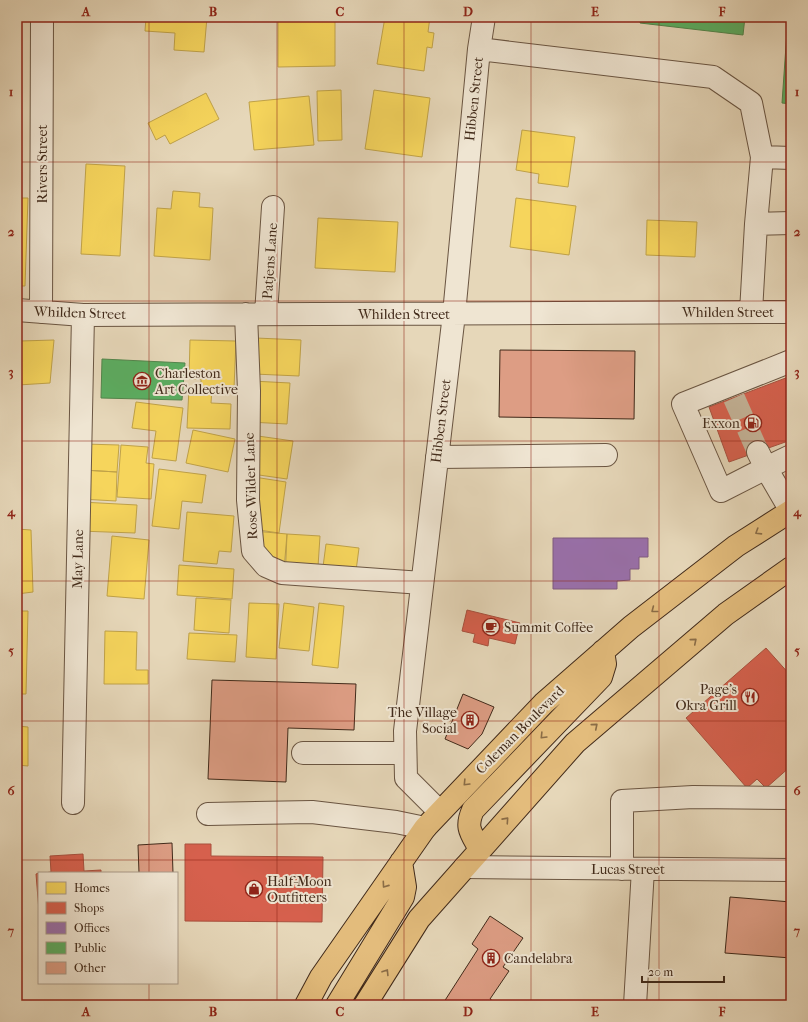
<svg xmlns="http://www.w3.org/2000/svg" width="808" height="1022" viewBox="0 0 808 1022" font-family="'IM FELL French Canon',serif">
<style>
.homes{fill:#f6d55c;stroke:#c0a248}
.shops{fill:#d6604d;stroke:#a9503e}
.offices{fill:#9970ab;stroke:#7f5b80}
.public{fill:#5aae61;stroke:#52864c}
.building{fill:#dd9d84;stroke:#412a1a}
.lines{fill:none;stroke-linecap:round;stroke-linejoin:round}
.minor-tunnel{stroke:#c5b499;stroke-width:22;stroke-dasharray:22 11;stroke-linecap:butt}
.minor-casing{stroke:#6a5542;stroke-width:24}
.major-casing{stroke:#412a1a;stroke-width:24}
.minor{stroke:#efe5d2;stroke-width:22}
.major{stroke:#e3bc7c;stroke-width:22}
.oneway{stroke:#8a6c46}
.grid{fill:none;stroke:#8f2418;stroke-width:1;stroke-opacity:0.55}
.labels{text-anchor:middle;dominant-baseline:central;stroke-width:4;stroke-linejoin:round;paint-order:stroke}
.street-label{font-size:14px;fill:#412a1a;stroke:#efe5d2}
.poi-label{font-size:14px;fill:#412a1a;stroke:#efe5d2;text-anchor:start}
.neatline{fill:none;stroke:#8f2418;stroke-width:1.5}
.grid-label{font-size:13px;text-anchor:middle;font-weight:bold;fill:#8f2418}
</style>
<rect width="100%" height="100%" fill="#e6d7b9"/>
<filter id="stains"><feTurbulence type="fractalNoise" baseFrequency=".005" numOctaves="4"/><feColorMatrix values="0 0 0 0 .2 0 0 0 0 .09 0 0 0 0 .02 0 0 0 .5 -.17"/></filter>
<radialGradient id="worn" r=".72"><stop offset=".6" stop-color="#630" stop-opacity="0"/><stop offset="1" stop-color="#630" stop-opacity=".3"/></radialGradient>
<path class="homes" d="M146,17H207L204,52L174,50L175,33L145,31Z
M278,17H335V66L278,67Z
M385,17H430L428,32L434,33L432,48L427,47L424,71L377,64Z
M341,90L342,140L318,141L317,91Z
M374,90L430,98L422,157L365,149Z
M206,93L219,119L170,144L165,135L156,140L148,123Z
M309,96L314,145L254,150L249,102Z
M522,130L575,137L568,187L538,183L539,174L516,170Z
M86,164L125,166L120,256L81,254Z
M173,191L200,193L199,207L213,208L210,260L154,256L157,208L171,209Z
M17,198H28L25,286H17Z
M516,198L576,206L569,255L510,247Z
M318,218L398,222L395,272L315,268Z
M647,220L697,222L695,257L646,255Z
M256,338L301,340L299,376L254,374Z
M54,340L50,383L18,385L20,341Z
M190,340L236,341L234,388L201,387V379H189Z
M252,381L290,383L287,424L249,422Z
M189,388L212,389L211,403L231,404L230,429L187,428Z
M136,402L183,408L176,461L152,458L156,431L132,428Z
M193,430L235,439L228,472L186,463Z
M258,436L293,441L287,479L252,474Z
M84,444L119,445L117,472L83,470Z
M121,445L148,447L146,463L154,464L151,499L117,497Z
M159,469L206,475L202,503L182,501L179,529L152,526Z
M83,470L117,472L116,501L81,499Z
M254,477L286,482L279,533L252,529Z
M81,502L137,505L135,533L79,531Z
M187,512L234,516L231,552L219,551L217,564L183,561Z
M17,529L31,530L33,592L17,594Z
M254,531L287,534L284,570L251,554Z
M287,534L320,536L317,582L285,581Z
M112,536L149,540L144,599L107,596Z
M326,544L359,548L354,586L321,582Z
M179,565L234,569L232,599L177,595Z
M196,598L231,600L229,633L194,630Z
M249,603L279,604L276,659L246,657Z
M284,603L314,607L309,651L279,648Z
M319,603L344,606L338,668L312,665Z
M17,611H28L26,694H17Z
M105,631L137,632L136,670H148V684H104Z
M189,633L237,635L235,662L187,659Z
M17,726L28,727V766L17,765Z"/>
<path class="shops" d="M791,376V440L729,462L709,407Z
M467,610L520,623L515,644L489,638L488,646L473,642L475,634L462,631Z
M766,648L791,676V766L766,788L757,779L747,788L686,718Z
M185,844H211V856L323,857L322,922L185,921Z
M83,854L84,871L101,870V873H44L51,872L50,856Z
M39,873V911L36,874Z"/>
<path class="offices" d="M553,538H648V557H639V569H630V580L617,581V589H553Z"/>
<path class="public" d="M641,17H745L743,35L640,23Z
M788,17H791V104L782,103Z
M102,359L185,363L182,400L101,398Z"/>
<path class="building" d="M500,350L635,351L634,419L499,417Z
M212,680L356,684L354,730L288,728L286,782L208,779Z
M463,694L494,707L482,734L468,749L445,739Z
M172,843L173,873H139L138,845Z
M730,897L791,902V958L725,953Z
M490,916L523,938L503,967L509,971L490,999L500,1005H442L478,949L472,944Z"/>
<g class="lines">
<path class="minor-tunnel" d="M734,398L758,452"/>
<defs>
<path id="minor" d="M479,49L713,77L751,103L762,157L756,224L791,223
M762,157L791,158
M17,310L83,315L791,312
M41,312L42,17
M751,312L756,224
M246,314L249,391L248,500L253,551L266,566L282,573L422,583
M266,314L273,207
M758,452L766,468L721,491L683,404L791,361
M437,457L606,455
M791,511L766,468L791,456
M303,753H404
M73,803L83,315
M439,811L406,778L405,731L454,314L479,49L484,17
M208,814L312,812L396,822L425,828
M465,867L791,870
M622,869V801L693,797L791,798
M635,1005L643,869"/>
<path id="major" d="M480,849C471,833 465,828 473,810L601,677L605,664L603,651
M306,1005L321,977L425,828L544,703L631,627L736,546L791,511
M337,1005L403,897L405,887L401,862
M365,1005L419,919L575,743L726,614L791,568"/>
</defs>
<use href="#minor" class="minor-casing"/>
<use href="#major" class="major-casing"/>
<use href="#minor" class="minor"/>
<use href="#major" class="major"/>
</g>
<defs><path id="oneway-chevron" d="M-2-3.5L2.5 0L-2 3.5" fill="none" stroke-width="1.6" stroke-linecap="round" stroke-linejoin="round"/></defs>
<g class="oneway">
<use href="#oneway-chevron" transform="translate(758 532) rotate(148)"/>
<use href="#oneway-chevron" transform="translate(654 610) rotate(142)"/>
<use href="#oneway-chevron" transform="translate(694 641) rotate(-40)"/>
<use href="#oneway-chevron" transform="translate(595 726) rotate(-40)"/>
<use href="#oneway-chevron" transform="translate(543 736) rotate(134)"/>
<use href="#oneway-chevron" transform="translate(466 783) rotate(134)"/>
<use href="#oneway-chevron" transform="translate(506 820) rotate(-48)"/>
<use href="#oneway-chevron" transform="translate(385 885) rotate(125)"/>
<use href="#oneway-chevron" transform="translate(386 972) rotate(-58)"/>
</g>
<path class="grid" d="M149,17V873M277,17V1005M404,17V1005M531,17V1005M659,17V1005M17,162H791M17,301H791M17,441H791M17,581H791M17,721H791M17,860H791M149,983V1005"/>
<defs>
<symbol id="museum-ring" viewBox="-11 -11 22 22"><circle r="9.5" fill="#efe5d2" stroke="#8f2418" stroke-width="1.5"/><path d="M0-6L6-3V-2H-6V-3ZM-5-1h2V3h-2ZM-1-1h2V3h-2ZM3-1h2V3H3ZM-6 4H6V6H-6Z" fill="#8f2418"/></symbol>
<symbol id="fuel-ring" viewBox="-11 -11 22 22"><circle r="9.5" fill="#efe5d2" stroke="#8f2418" stroke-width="1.5"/><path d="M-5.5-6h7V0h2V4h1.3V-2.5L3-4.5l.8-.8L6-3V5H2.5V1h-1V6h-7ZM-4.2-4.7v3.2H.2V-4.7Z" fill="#8f2418"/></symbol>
<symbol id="cafe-ring" viewBox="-11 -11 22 22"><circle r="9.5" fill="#efe5d2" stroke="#8f2418" stroke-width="1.5"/><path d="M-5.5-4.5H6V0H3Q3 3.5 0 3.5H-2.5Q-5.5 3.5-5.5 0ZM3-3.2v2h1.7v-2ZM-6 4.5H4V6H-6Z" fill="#8f2418"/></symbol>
<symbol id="restaurant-ring" viewBox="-11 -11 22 22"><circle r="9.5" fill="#efe5d2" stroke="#8f2418" stroke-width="1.5"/><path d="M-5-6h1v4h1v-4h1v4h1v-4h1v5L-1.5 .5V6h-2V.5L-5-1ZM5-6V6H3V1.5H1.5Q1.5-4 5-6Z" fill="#8f2418"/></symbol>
<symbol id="building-ring" viewBox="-11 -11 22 22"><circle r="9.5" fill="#efe5d2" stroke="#8f2418" stroke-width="1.5"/><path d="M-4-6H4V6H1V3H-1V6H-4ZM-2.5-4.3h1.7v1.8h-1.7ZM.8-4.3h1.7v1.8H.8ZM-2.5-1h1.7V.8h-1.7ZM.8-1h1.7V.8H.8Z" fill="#8f2418"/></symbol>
<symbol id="shop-ring" viewBox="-11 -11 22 22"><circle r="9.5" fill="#efe5d2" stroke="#8f2418" stroke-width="1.5"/><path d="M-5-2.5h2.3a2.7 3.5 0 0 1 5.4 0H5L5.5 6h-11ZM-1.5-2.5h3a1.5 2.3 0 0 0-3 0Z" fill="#8f2418"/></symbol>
</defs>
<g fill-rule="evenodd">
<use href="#museum-ring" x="132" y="371" width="20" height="20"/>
<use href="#fuel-ring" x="743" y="413" width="20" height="20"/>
<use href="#cafe-ring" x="481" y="617" width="20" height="20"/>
<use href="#restaurant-ring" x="740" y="687" width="20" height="20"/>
<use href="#building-ring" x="460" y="710" width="20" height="20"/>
<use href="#shop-ring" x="244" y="879" width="20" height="20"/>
<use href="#building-ring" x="481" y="948" width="20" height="20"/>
</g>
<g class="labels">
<g class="street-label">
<text transform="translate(474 99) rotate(-84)">Hibben Street</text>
<text transform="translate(42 164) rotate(-90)">Rivers Street</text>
<text transform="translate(270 261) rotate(-86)">Patjens Lane</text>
<text x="728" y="312">Whilden Street</text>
<text transform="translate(80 313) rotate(2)">Whilden Street</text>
<text x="404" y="314">Whilden Street</text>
<text transform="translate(441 421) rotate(-83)">Hibben Street</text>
<text transform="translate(251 486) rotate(-92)">Rose Wilder Lane</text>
<text transform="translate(78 559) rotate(-89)">May Lane</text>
<text transform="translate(520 730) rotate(-45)">Coleman Boulevard</text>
<text x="628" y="869">Lucas Street</text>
</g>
<g class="poi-label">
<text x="155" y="373">Charleston<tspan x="155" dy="16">Art Collective</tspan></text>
<text x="740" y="423" text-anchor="end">Exxon</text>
<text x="504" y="627">Summit Coffee</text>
<text x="737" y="689" text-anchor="end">Page's<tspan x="737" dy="16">Okra Grill</tspan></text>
<text x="457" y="712" text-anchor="end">The Village<tspan x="457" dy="16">Social</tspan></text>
<text x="267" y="881">Half-Moon<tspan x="267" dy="16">Outfitters</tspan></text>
<text x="504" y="958">Candelabra</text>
</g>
</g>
<rect width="808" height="1022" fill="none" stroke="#e6d7b9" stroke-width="44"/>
<rect x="38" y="872" width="140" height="112" fill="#efe5d2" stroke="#a99a88"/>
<rect x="46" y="882" width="20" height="12" fill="#f6d55c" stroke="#a99a88"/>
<text x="74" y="892" font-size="12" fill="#412a1a">Homes</text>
<rect x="46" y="902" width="20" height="12" fill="#d6604d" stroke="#a99a88"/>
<text x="74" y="912" font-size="12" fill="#412a1a">Shops</text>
<rect x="46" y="922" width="20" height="12" fill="#9970ab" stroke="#a99a88"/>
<text x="74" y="932" font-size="12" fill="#412a1a">Offices</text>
<rect x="46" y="942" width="20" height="12" fill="#5aae61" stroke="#a99a88"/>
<text x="74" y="952" font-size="12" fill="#412a1a">Public</text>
<rect x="46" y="962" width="20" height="12" fill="#dd9d84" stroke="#a99a88"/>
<text x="74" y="972" font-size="12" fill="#412a1a">Other</text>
<path d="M642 976v6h82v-6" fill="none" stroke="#412a1a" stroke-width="2"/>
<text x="648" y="976" font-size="12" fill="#412a1a" stroke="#efe5d2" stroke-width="3" paint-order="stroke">20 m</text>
<rect x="22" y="22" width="764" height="978" class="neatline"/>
<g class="grid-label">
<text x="86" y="16">A</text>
<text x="213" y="16">B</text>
<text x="340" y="16">C</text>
<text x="468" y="16">D</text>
<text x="595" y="16">E</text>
<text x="722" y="16">F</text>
<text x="11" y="96">1</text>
<text x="797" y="96">1</text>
<text x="11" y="236">2</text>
<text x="797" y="236">2</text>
<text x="11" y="376">3</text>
<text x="797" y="376">3</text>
<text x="11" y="516">4</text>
<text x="797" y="516">4</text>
<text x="11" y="655">5</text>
<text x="797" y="655">5</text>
<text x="11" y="795">6</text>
<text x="797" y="795">6</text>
<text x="11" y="935">7</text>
<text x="797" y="935">7</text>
<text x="86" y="1016">A</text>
<text x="213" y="1016">B</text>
<text x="340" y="1016">C</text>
<text x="468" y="1016">D</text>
<text x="595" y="1016">E</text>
<text x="722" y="1016">F</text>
</g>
<rect width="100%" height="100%" filter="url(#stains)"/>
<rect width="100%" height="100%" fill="url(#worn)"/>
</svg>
